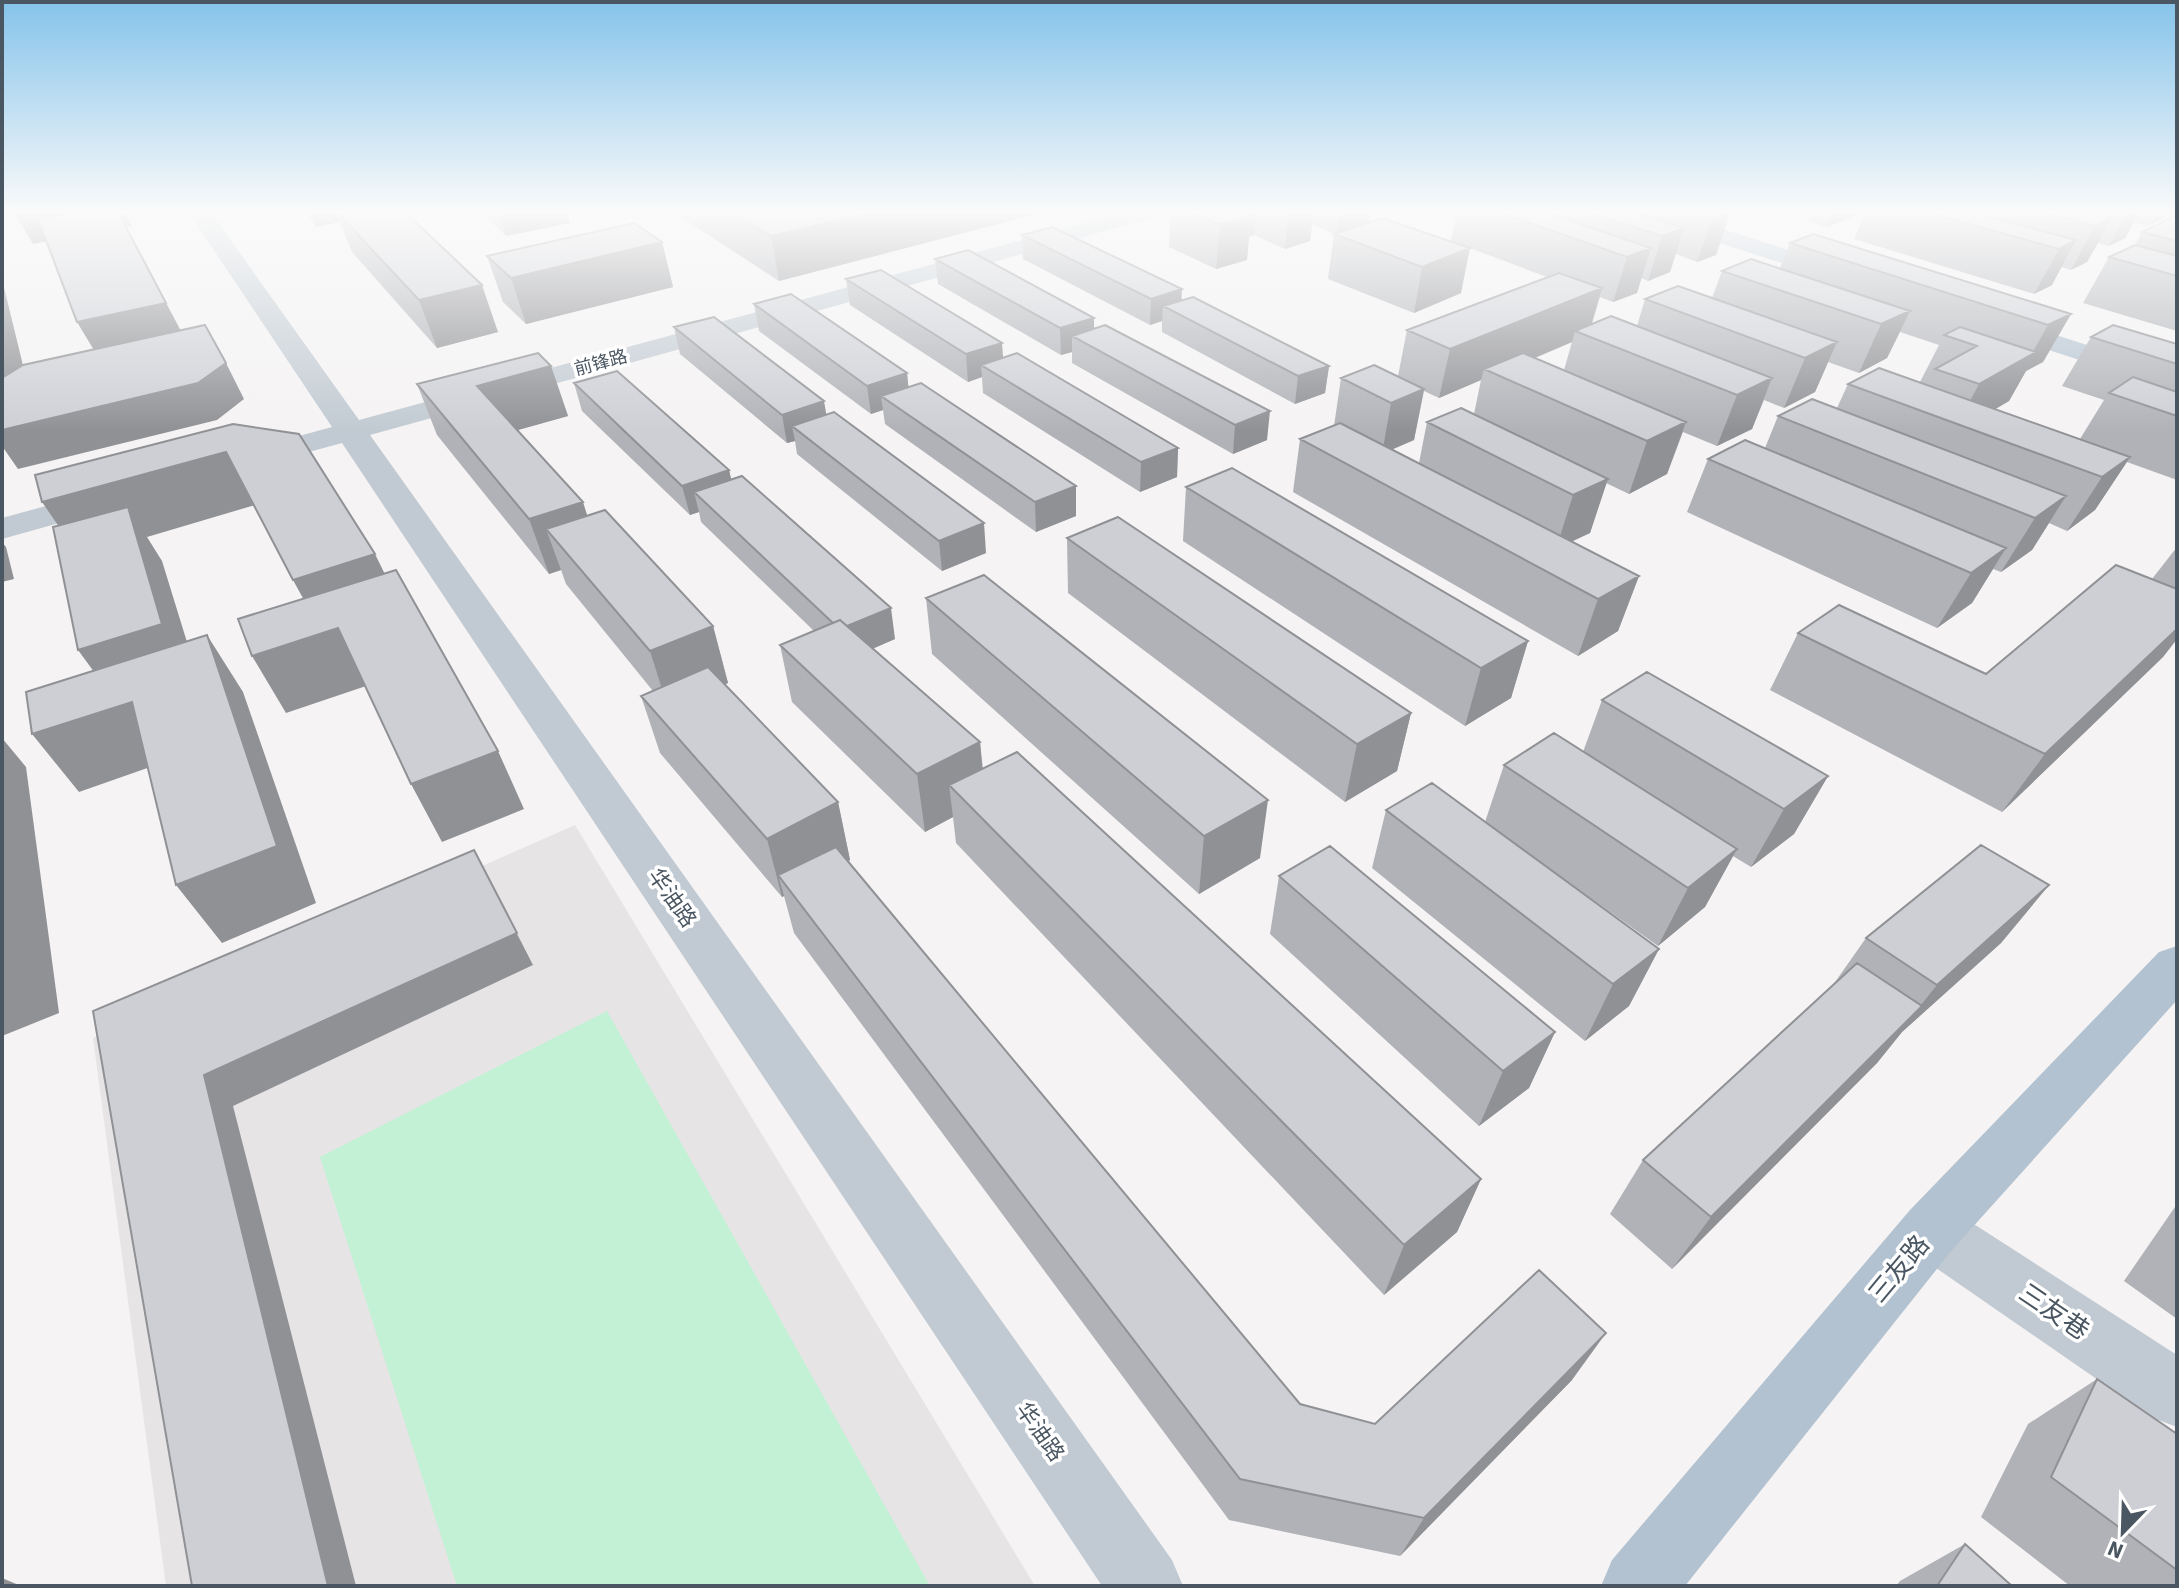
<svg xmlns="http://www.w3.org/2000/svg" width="2179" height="1588" viewBox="0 0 2179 1588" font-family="'Source Sans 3','Noto Sans SC',sans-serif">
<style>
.education{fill:#e6e4e5}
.green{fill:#c3f1d5}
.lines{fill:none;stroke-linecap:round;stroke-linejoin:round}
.minor{fill:#c1cad2;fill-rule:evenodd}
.major{fill:#b3c2d1;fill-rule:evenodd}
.wall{fill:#b0b2b7;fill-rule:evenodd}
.shaded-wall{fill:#909195}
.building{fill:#cdcfd5;stroke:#909195;stroke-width:2}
.labels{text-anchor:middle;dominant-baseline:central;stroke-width:7;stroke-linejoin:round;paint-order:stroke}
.far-street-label{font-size:18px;fill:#4a5661;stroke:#fff}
.street-label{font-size:22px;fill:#4a5661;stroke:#fff}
.near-street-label{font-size:26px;fill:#4a5661;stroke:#fff}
</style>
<rect width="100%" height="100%" fill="#f5f3f3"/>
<path class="education" d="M575,825L1035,1586H166L93,1038Z"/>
<path class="green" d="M607,1011L930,1586H457L320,1157Z"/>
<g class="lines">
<path class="minor" d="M187,210H209L359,420L1132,210H1166L1163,215L370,435L1172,1560L1183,1586H1102L342,443L247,469L236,467L231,460L236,453L332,427Z
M108,489L120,492L124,499L120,506L2,539V518Z
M1931,1201L1952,1210L2177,1355V1427L2153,1418L1910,1250L1901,1230L1910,1210Z"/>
<path class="major" d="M1630,210H1662L1849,269L1852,274L1849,279H1831L1633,215Z
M1997,316L2177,374V392L1988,330L1984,324L1988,318Z
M2177,946V1000L1952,1250L1685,1586H1601L1612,1560L1910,1210L2159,952Z"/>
</g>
<path class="wall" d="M303,210H403L498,332L437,348L352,252L340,222L316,227Z
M484,210H566L570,223L506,236L487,218Z
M670,210H1052L779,281Z
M1171,210H1371L1369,222L1461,293L1414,313L1328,279L1334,234H1335L1312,224L1310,241L1285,249L1254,235L1249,237L1247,260L1216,269L1169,247Z
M1392,210H1415L1402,213Z
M1457,210H1726L1716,255L1697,262L1676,254L1670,272L1648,281L1641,278L1637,293L1613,302L1600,297L1592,324L1637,326L1645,299L1712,298L1722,271L1780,268L1790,243L2071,314L2043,362L2026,371L2009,401L1995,409L2080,439L2104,400L2062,386L2091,337L2177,344V480L2127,462L2095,510L2067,531L2049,523L2032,550L2001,572L1993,569L1972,603L1937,628L1687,512L1708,459L1765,448L1778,416L1837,408L1848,384L1920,382L1939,345L1900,332L1887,358L1859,373L1828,362L1815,392L1784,408L1764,400L1752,429L1717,446L1683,432L1667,474L1629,494L1606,483L1590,533L1572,541L1639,576L1618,631L1578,656L1293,492L1300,439L1334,426L1341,378L1398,376L1407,330L1547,277L1451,241ZM1572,342L1564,370L1535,358ZM1481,380L1474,414L1427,422L1419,463L1392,449L1414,440L1424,391L1439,398Z
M1785,210H1863L1861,214L1827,227L1809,221L1810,217Z
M1866,210H2168L2162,219L2148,226L2134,222L2125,238L2109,246L2098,243L2087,262L2071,270L2061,267L2052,285L2034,294L1854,239Z
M2177,215V331L2083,303L2109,257L2135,245L2142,232Z
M1022,235L1182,300L1329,366L1325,393L1295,404L1162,332V321L1150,325L1023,259Z
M662,242L673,287L526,324L503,302L487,256Z
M935,259L1094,328L1267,440L1233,454L1072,363V352L1061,355L938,284Z
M846,279L1178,448L1177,477L1140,492L983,393L982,377L968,382L850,305Z
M754,304L907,373L908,387L1076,516L1036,532L885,424L883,410L871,414L759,331Z
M674,327L826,414L986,553L942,571L797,454L795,441L787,443L680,354Z
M551,366L568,416L518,430L587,516L713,626L728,683L724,685L838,802L850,860L848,861L1300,1404L1375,1424L1572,1380L1400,1556L1229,1520L794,933L784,896L782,897L660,753L641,696L653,691L566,584L561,570L549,574L437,435L417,384Z
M574,383L729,470L731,479L895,639L873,648L980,742L983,769L1481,1179L1457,1232L1384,1295L956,843L953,817L925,832L792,702L780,645L814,631L701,522L699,512L690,515L582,411Z
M1186,487L1528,641L1511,698L1465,726L1183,541Z
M1067,538L1411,713L1397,771L1345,802L1068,593Z
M2177,547V639L2163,657L2002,812L1770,690L1798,633L1986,674L2152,579Z
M926,598L1260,858L1199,894L932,654Z
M1602,700L1828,776L1794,834L1751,867L1733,856L1705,907L1658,946L1508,839L1659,949L1629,1006L1585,1041L1372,868L1386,810L1485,822L1504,765L1583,752Z
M1279,876L1555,1032L1529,1088L1479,1126L1270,934Z
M2049,885L2001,943L1902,1032L1877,1063L1672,1269L1610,1214L1643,1160L1833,985L1866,938Z
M2177,1204V1319L2124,1281Z
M2097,1379L2177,1434V1586H2070L1981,1517L2028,1424Z
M1965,1544L2012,1586H1896L1900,1581Z"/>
<path class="shaded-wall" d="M13,210H124L132,226L126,227L191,350L106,370L77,322L126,227L33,244Z
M309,210H335L340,222L316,227Z
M498,210H566L570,223L506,236Z
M881,210H1052L779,281L771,236Z
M1219,210H1257L1254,235L1249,237L1247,260L1216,269L1220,225Z
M1289,210H1314L1310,241L1285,249Z
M1340,210H1371L1368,225L1336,234Z
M1402,210H1415L1402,213Z
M1834,210H1863L1861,214L1827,227Z
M2130,210H2141L2125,238L2109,246Z
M2158,210H2168L2162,219L2148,226Z
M1731,211L1716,255L1697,262L1712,218Z
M2112,218L2087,262L2071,270L2095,226Z
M1684,228L1670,272L1648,281L1662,236Z
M2076,240L2052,285L2034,294L2059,249Z
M662,242L673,287L526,324L511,278Z
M1470,248L1461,293L1414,313L1422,267Z
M1651,248L1637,293L1613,302L1627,257Z
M2,279L29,390L2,396Z
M482,285L498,332L437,348L419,300Z
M1602,288L1588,335L1575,331L1572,342L1496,374L1484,369L1481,380L1439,398L1450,349Z
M1182,289L1181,315L1163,306L1162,321L1150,325L1151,299Z
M1910,311L1887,358L1859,373L1881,324Z
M2071,314L2043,362L2026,371L2009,401L1965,427L1958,424L1979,384L2031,355L2048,325Z
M1094,318V345L1072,336V352L1061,355L1060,328Z
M1837,342L1815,392L1784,408L1805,358Z
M1002,343L1004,370L981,365L982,377L968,382L966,354Z
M226,363L244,399L217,420L18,469L2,446V430Z
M551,366L568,416L496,436L477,386Z
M1329,366L1325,393L1295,404L1298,376Z
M907,373L910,401L881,396L883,410L871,414L867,386Z
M1772,378L1752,429L1717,446L1737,395Z
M1424,389L1414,440L1382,454L1391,403Z
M824,401L829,430L792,426L795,441L787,443L782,415Z
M1270,411L1267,440L1233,454L1235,425Z
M1686,422L1667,474L1629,494L1647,441Z
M1178,448L1177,477L1140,492L1141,462Z
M226,452L255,505L147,537L162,561L199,681L173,759L79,792L32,734L119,706L78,650L79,556L42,502Z
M2130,457L2095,510L2067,531L2102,477Z
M729,470L736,500L694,492L699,512L690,515L682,486Z
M1608,479L1590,533L1556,549L1573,495Z
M1076,486V516L1036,532L1035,502Z
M2066,496L2032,550L2001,572L2035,518Z
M583,502L600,556L546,529L561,570L549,574L529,519Z
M984,523L986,553L942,571L939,541Z
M2,542L6,547L14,579L2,582Z
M2006,548L1972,603L1937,628L1971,573Z
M375,554L402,609L369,685L286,713L252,656L322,633L293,580Z
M1639,576L1618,631L1578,656L1598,599Z
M891,608L895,639L845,661L839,629Z
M713,626L728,683L668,708L650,651Z
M2177,629V639L2163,657L2002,812L2045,754Z
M207,635L243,692L316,903L222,943L176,885Z
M1528,641L1511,698L1465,726L1481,668Z
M1411,713L1397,771L1345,802L1357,744Z
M2,738L26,767L59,1013L2,1036Z
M980,742L985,800L949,785L953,817L925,832L917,774Z
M498,751L524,809L442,842L411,784Z
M1828,776L1794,834L1751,867L1784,809Z
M1268,800L1260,858L1199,894L1204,836Z
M838,802L850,860L791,892L778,875L784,896L782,897L767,839Z
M1737,849L1705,907L1658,946L1688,888Z
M474,850L533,965L233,1106L356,1586H328L204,1075Z
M2049,885L2001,943L1902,1032L1877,1063L1672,1269L1711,1217L1908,1021L1937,985Z
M1659,949L1629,1006L1585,1041L1613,984Z
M1555,1032L1529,1088L1479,1126L1503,1071Z
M1481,1179L1457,1232L1384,1295L1404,1245Z
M1606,1333L1572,1380L1400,1556L1424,1518Z
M2,1578L21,1586H2Z"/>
<path class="building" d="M89,210H117L166,303L77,322L38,219Z
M335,210H403L482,285L419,300Z
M727,210H881L771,236Z
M1185,210H1235L1251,216L1220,225Z
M1493,210H1538L1651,248L1627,257Z
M1581,210H1626L1684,228L1662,236Z
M1686,210H1726L1731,211L1712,218Z
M1919,210H1963L2076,240L2059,249Z
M2035,210H2079L2112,218L2095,226Z
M2177,215V241L2142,232Z
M1382,218L1470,248L1422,267L1334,234Z
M634,223L662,242L511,278L487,256Z
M1052,227L1182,289L1151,299L1022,235Z
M1813,234L2071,314L2048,325L1790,243Z
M2135,245L2177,256V276L2109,257Z
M968,250L1094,318L1060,328L935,259Z
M1751,259L1910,311L1881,324L1722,271Z
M881,270L1002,343L966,354L846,279Z
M1559,273L1602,288L1450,349L1407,330Z
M1678,286L1837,342L1805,358L1645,299Z
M791,294L907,373L867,386L754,304Z
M1193,297L1329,366L1298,376L1163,306Z
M1611,316L1772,378L1737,395L1575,331Z
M714,317L824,401L782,415L674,327Z
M205,325L226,363L198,383L2,430V378L23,365Z
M1105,325L1270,411L1235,425L1072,336Z
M2113,325L2177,344V364L2091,337Z
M1960,327L2036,352L1979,384L1935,369L1977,346L1944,335Z
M538,353L551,366L477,386L583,502L529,519L417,384Z
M1017,353L1178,448L1141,462L981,365Z
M1523,353L1686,422L1647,441L1484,369Z
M1374,365L1424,389L1391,403L1341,378Z
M1879,368L2130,457L2102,477L1848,384Z
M617,371L729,470L682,486L574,383Z
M2133,377L2177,392V416L2109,393Z
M921,383L1076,486L1035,502L881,396Z
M1812,399L2066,496L2035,518L1778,416Z
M1461,408L1608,479L1573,495L1427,422Z
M834,412L984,523L939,541L792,426Z
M1340,423L1639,576L1598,599L1300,439Z
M233,424L299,434L375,554L293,580L226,452L42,502L35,475Z
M1745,440L2006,548L1971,573L1708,459Z
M1232,468L1528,641L1481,668L1186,487Z
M742,476L891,608L847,626L840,620L833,623L694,492Z
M128,507L162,624L78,650L53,527Z
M605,510L713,626L650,651L546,529Z
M1118,517L1411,713L1357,744L1067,538Z
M2116,565L2177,589V629L2045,754L1798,633L1839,605L1986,674Z
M396,570L498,751L411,784L338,628L252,656L238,619Z
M984,575L1268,800L1204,836L926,598Z
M840,620L980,742L917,774L780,645Z
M207,635L277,846L176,885L132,702L32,734L26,692Z
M708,667L838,802L767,839L641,696Z
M1647,672L1828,776L1784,809L1602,700Z
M1554,733L1737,849L1688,888L1504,765Z
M1017,752L1481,1179L1404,1245L949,785Z
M1432,783L1659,949L1613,984L1386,810Z
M1981,845L2049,885L1937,985L1866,938Z
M1330,846L1555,1032L1503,1071L1279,876Z
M836,847L1300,1404L1375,1424L1539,1270L1606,1333L1424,1518L1240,1479L778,875Z
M474,850L517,933L204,1075L328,1586H192L93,1011Z
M1857,963L1922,1006L1711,1217L1643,1160Z
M2097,1379L2177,1434V1570L2051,1477Z
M1965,1544L2012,1586H1937Z"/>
<linearGradient id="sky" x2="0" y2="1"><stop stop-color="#85c3ea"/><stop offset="0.49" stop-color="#fafafa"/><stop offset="1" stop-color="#fafafa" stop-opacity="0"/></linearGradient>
<rect width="2179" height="432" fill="url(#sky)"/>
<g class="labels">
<g class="far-street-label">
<text transform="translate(601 363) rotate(-15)">前锋路</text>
</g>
<g class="street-label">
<text transform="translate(672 898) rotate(55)">华油路</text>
<text transform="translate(1040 1432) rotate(55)">华油路</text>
</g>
<g class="near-street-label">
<text transform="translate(1899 1269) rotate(-50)">三友路</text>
<text transform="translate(2054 1312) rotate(34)">三友巷</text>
</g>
</g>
<rect width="2179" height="1588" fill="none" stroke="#4a5661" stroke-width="8"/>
<g transform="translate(2123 1532) rotate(203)" stroke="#ffffff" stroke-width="6" paint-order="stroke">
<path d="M0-6L14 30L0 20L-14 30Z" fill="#4a5661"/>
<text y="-12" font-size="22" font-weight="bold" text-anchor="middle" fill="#4a5661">N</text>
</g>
</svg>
